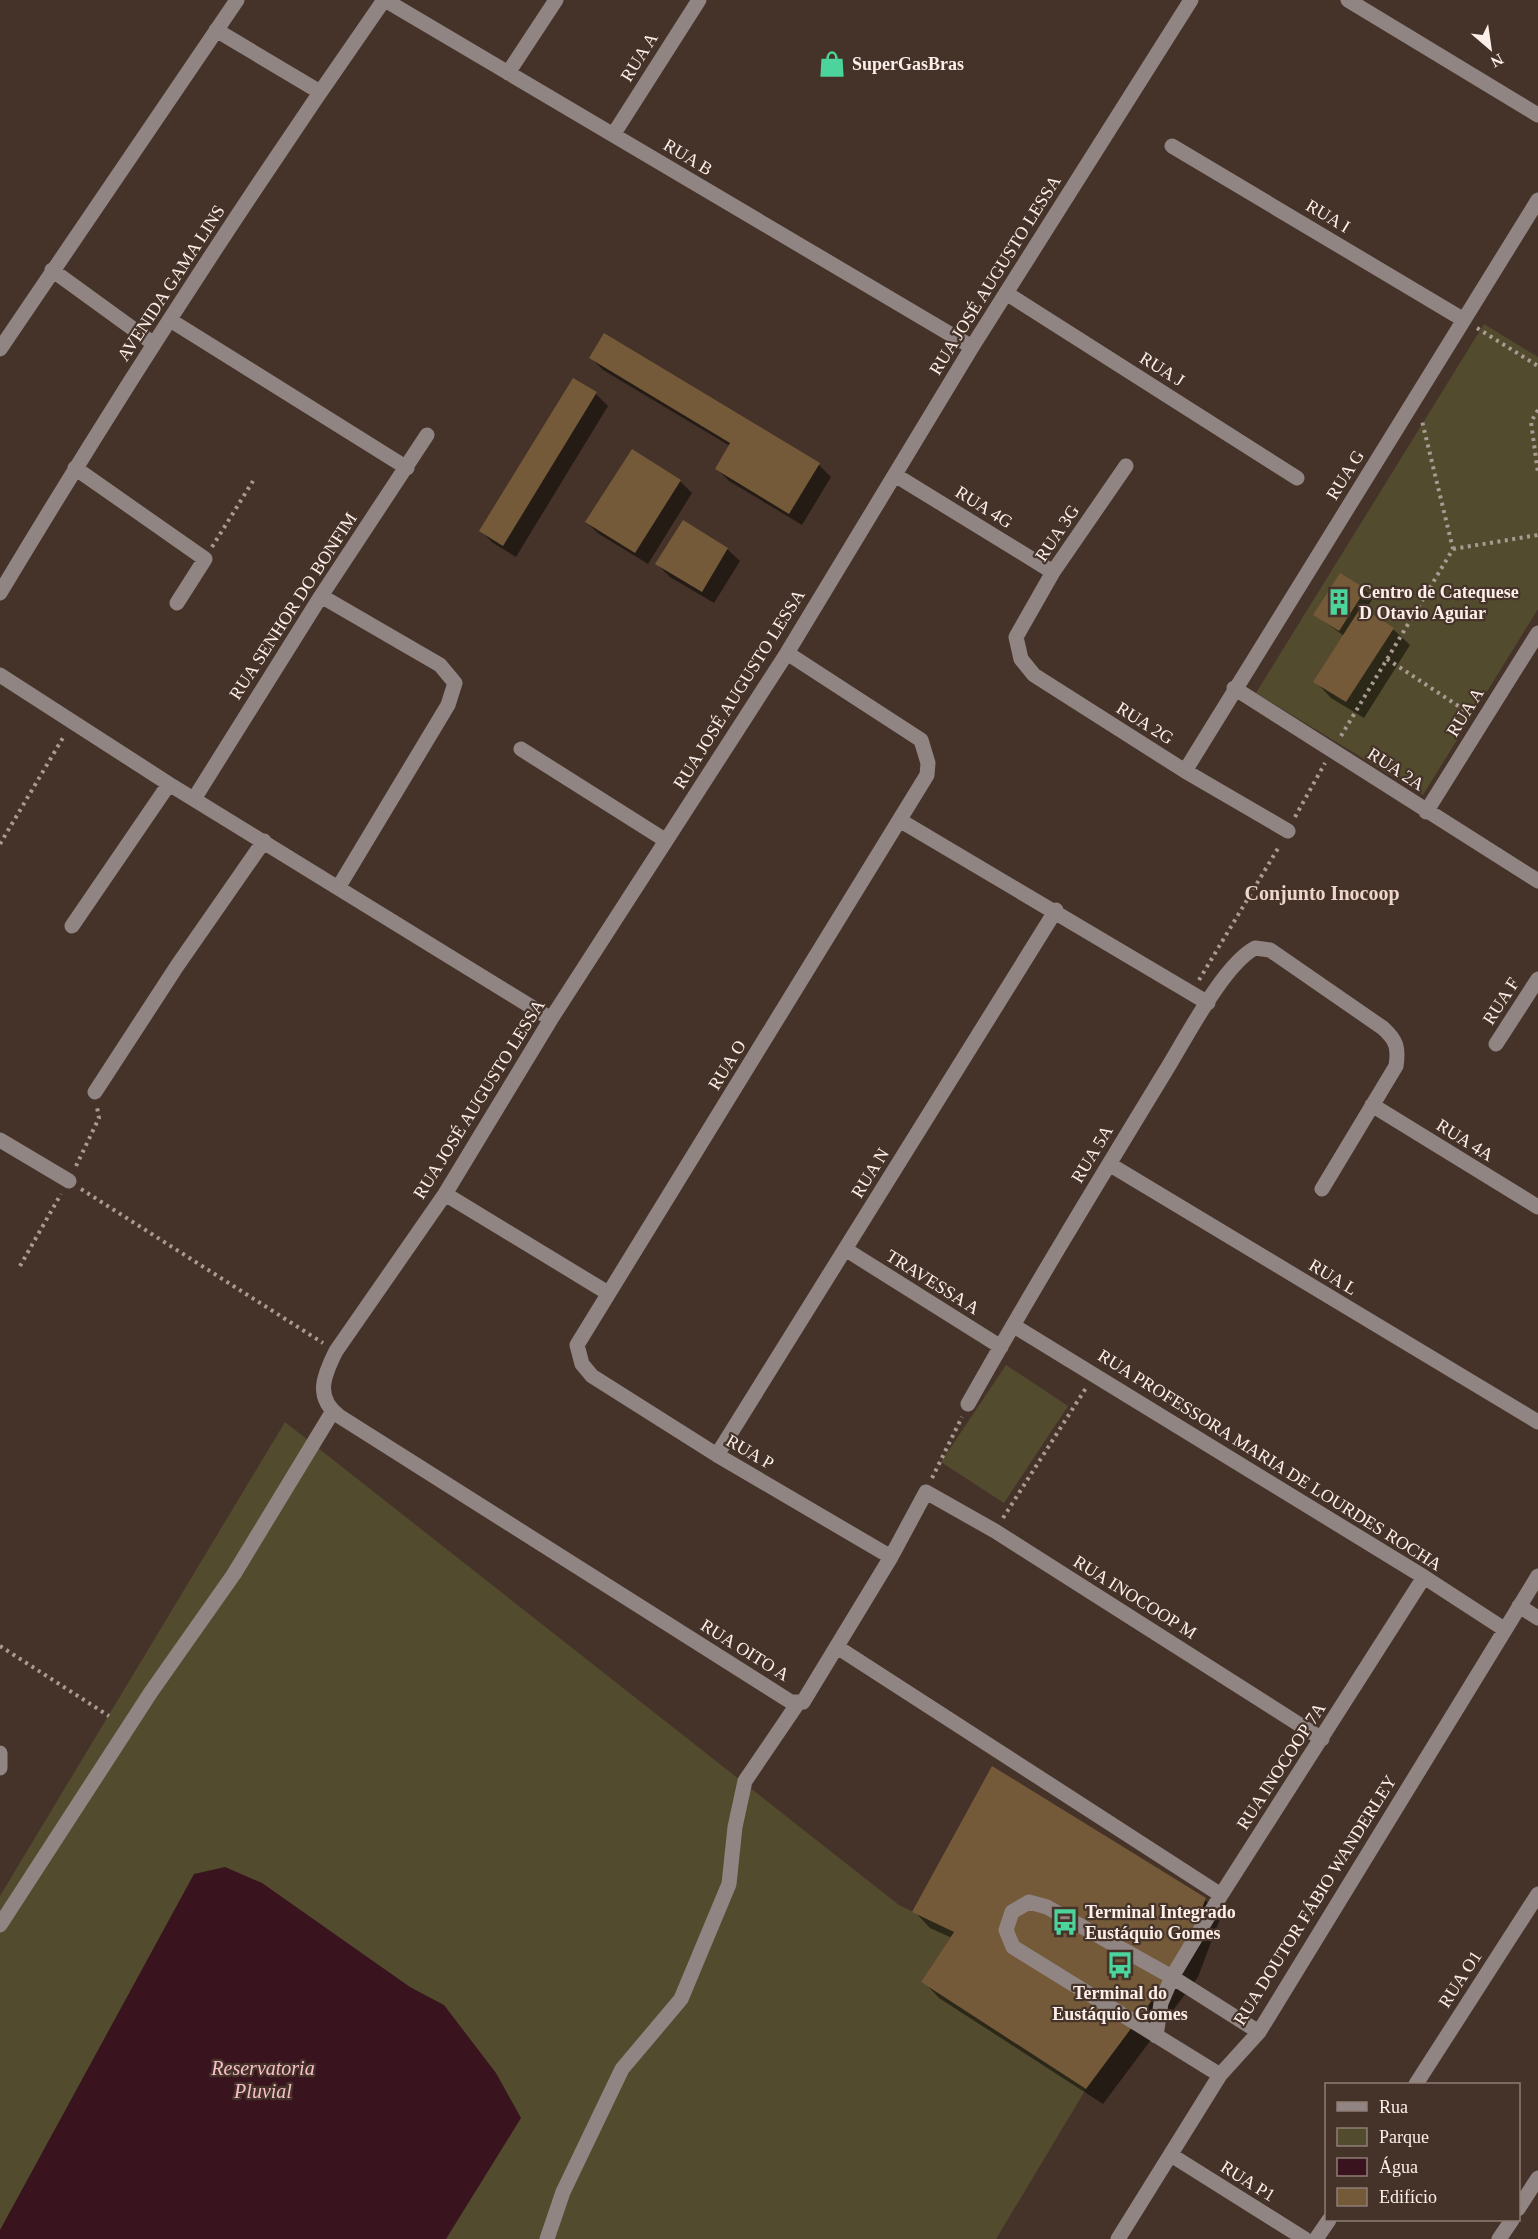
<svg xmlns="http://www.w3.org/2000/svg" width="1538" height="2239" viewBox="0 0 1538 2239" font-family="'Times New Roman',serif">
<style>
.green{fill:#534b2e}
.water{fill:#39141f}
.shadow{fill:#0007}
.building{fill:#745a39}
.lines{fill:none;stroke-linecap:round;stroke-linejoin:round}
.path{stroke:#a99a92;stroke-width:4;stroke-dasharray:3 4.5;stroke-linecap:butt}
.minor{stroke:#908583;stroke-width:15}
.labels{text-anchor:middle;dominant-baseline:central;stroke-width:4.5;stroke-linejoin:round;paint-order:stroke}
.street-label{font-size:18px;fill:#fcefe9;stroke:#453329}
.poi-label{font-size:18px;font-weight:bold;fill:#fcefe9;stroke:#453329;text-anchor:start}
.neighbourhood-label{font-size:20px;font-weight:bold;fill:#eed6ca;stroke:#453329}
.water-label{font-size:20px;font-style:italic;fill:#fbbfcc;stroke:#453329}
</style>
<rect width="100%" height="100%" fill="#453329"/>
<path class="green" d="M1484,324L1538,357V609L1423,795L1256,693Z
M1006,1365L1068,1406L1004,1503L941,1462Z
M285,1422L899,1905L954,1932L921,1982L1086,2089L996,2239H0V1896Z"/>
<path class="water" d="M225,1867L262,1883L410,1987L444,2005L496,2073L521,2118L446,2239H0V2230L194,1874Z"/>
<path class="shadow" d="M591,358L819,465L831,477L802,525L729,481L717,469L730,446L603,370Z
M573,380L596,394L608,406L516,557L493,543L481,531Z
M680,481L692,493L648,564L599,534L586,522Z
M727,549L740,561L714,603L670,577L657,564Z
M1365,590L1373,598L1365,611L1393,629L1410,645L1364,718L1331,698L1315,681L1344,636L1315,615Z
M1205,1900L1221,1916L1198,1977L1103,2104L939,1998L923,1981L952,1938L930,1928L914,1911Z"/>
<path class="building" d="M604,333L820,463L789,514L715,469L730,443L589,358Z
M573,378L597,392L503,546L479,531Z
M632,449L681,480L635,553L585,522Z
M683,520L728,548L702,592L655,564Z
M1340,573L1366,589L1339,631L1313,615Z
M1361,607L1394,628L1346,702L1313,682Z
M992,1766L1206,1898L1182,1960L1086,2089L921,1982L954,1932L912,1912Z"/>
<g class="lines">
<path class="path" d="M1477,328L1538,366
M1538,410L1531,422L1538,473
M212,547L253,481
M1453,549L1538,535
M1387,659L1469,713
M1341,736L1453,549L1422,421
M1295,817L1325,763
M0,844L64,736
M1199,980L1280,845
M76,1166L99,1118L97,1107
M81,1189L323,1343
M20,1266L61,1194
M932,1478L962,1417
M1003,1518L1086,1388
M0,1646L109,1716"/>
<path class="minor" d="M385,0L972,347
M1191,0L972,347L787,653L551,1019L445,1194L336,1351C324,1375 314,1397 339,1416L791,1702H803L891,1557L926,1492L995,1531L1322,1739
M1348,0L1538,115
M216,30L320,92
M508,73L556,0
M613,135L699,0
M1172,146L1464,320
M52,270L154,344
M1006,293L1297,478
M170,320L407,468
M0,349L237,0
M1126,466L1053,572L1016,637L1021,659L1034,675L1185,771L1288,831
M75,468L205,559L177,603
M895,475L1053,572
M0,593C121,391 249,193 384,0
M321,596L440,665L455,683L448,705L338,888
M787,653L921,740L928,763L927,775L577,1345L582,1364L592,1376L717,1455L891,1557
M0,675L169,784L551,1019
M1234,688L1538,881
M521,749L665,840
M1185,771L1538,200
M194,799L321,596L427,435
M1426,812L1538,633
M901,821L1208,1003
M72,926L169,784
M1496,1044L1538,979
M95,1092L177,966L264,841
M1372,1105L1538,1207
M0,1140L69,1181
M1109,1164L1538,1422
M445,1194L608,1293
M845,1249L1001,1347
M1014,1326L1424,1577L1504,1629
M968,1404C1031,1292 1098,1182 1165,1072C1185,1040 1223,965 1255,948L1270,950L1383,1028C1396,1040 1399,1047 1396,1066L1322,1189
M717,1455L1056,910
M1519,1606L1538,1618
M837,1647L1221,1895
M0,1753V1768
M0,1925L151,1692L234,1574L333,1411
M1156,2036L1161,2003L1172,1977L1221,1895L1424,1577
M1220,2075L1013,1947L1006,1930L1012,1912L1029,1902L1047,1907L1172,1977L1259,2032
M1416,2084L1538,1894
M1171,2155L1305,2239
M1518,2209L1538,2178
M547,2239L563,2192L622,2069L681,1999L729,1884L735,1827L745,1781L798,1703
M1118,2239L1220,2075L1259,2032L1538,1576
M1316,2239L1329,2220
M1499,2239L1512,2220"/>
</g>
<defs>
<symbol id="shop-bare" viewBox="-9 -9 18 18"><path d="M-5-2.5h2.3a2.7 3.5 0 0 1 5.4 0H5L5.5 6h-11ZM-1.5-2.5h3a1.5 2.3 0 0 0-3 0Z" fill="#4bd49b" stroke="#453329" stroke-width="2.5" paint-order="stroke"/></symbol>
<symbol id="building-bare" viewBox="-9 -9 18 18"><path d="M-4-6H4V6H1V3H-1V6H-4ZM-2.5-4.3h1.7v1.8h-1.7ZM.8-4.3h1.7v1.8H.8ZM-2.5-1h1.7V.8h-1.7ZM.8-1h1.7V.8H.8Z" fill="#4bd49b" stroke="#453329" stroke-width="2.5" paint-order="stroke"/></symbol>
<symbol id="bus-bare" viewBox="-9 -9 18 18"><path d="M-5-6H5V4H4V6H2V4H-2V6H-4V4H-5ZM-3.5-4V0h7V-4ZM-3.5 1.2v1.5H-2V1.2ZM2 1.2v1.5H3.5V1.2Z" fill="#4bd49b" stroke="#453329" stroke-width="2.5" paint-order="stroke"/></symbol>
</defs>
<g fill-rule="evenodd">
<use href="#shop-bare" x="813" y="45" width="38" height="38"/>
<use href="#building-bare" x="1320" y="583" width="38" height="38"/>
<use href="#bus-bare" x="1046" y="1903" width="38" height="38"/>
<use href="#bus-bare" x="1101" y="1946" width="38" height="38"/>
</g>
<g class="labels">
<g class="street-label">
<text transform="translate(639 57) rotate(-58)">RUA A</text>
<text transform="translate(688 157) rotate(31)">RUA B</text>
<text transform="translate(1328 216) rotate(31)">RUA I</text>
<text transform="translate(995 275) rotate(-58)">RUA JOSÉ AUGUSTO LESSA</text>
<text transform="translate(171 283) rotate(-57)">AVENIDA GAMA LINS</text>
<text transform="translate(1162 369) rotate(32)">RUA J</text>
<text transform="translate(1345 475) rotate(-58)">RUA G</text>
<text transform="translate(984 507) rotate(32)">RUA 4G</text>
<text transform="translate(1057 533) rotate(-56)">RUA 3G</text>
<text transform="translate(293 606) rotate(-57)">RUA SENHOR DO BONFIM</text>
<text transform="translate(739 689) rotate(-58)">RUA JOSÉ AUGUSTO LESSA</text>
<text transform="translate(1465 712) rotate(-58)">RUA A</text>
<text transform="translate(1145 723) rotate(32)">RUA 2G</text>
<text transform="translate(1396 769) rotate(33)">RUA 2A</text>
<text transform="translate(1501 1001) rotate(-57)">RUA F</text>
<text transform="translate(727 1065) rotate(-58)">RUA O</text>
<text transform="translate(479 1099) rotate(-58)">RUA JOSÉ AUGUSTO LESSA</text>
<text transform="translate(1465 1140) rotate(32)">RUA 4A</text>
<text transform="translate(1092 1154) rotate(-59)">RUA 5A</text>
<text transform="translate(870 1173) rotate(-58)">RUA N</text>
<text transform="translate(1333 1277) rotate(31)">RUA L</text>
<text transform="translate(933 1282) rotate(32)">TRAVESSA A</text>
<text transform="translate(750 1452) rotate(30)">RUA P</text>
<text transform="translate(1270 1460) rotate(32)">RUA PROFESSORA MARIA DE LOURDES ROCHA</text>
<text transform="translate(1135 1597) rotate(32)">RUA INOCOOP M</text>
<text transform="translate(745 1650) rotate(32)">RUA OITO A</text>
<text transform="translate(1281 1766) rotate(-57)">RUA INOCOOP 7A</text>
<text transform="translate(1315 1900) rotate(-58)">RUA DOUTOR FÁBIO WANDERLEY</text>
<text transform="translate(1460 1979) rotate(-57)">RUA O1</text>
<text transform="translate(1248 2181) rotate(32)">RUA P1</text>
</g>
<g class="poi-label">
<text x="852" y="64">SuperGasBras</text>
<text x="1359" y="592">Centro de Catequese<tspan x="1359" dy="21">D Otavio Aguiar</tspan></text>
<text x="1085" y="1912">Terminal Integrado<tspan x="1085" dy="21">Eustáquio Gomes</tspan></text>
<text x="1120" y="1993" text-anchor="middle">Terminal do<tspan x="1120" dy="21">Eustáquio Gomes</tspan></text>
</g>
<g class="neighbourhood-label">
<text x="1322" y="893">Conjunto Inocoop</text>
</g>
<g class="water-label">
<text x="263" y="2068">Reservatoria<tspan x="263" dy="23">Pluvial</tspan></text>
</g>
</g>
<rect x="1325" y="2083" width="195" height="138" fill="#453329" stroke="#8e7e76" stroke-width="1.5"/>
<rect x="1337" y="2102" width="30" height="9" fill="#908583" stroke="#8e7e76" stroke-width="1.5"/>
<text x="1379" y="2113" font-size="18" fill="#fcefe9">Rua</text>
<rect x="1337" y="2128" width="30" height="18" fill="#534b2e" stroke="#8e7e76" stroke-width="1.5"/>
<text x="1379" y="2143" font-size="18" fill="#fcefe9">Parque</text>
<rect x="1337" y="2158" width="30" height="18" fill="#39141f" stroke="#8e7e76" stroke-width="1.5"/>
<text x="1379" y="2173" font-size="18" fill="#fcefe9">Água</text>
<rect x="1337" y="2188" width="30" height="18" fill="#745a39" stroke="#8e7e76" stroke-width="1.5"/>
<text x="1379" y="2203" font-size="18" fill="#fcefe9">Edifício</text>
<g transform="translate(1490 48) rotate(151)" stroke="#453329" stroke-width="4.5" paint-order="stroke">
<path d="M0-4.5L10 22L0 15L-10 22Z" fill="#fcefe9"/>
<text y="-9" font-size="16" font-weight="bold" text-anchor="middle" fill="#fcefe9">N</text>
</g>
</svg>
